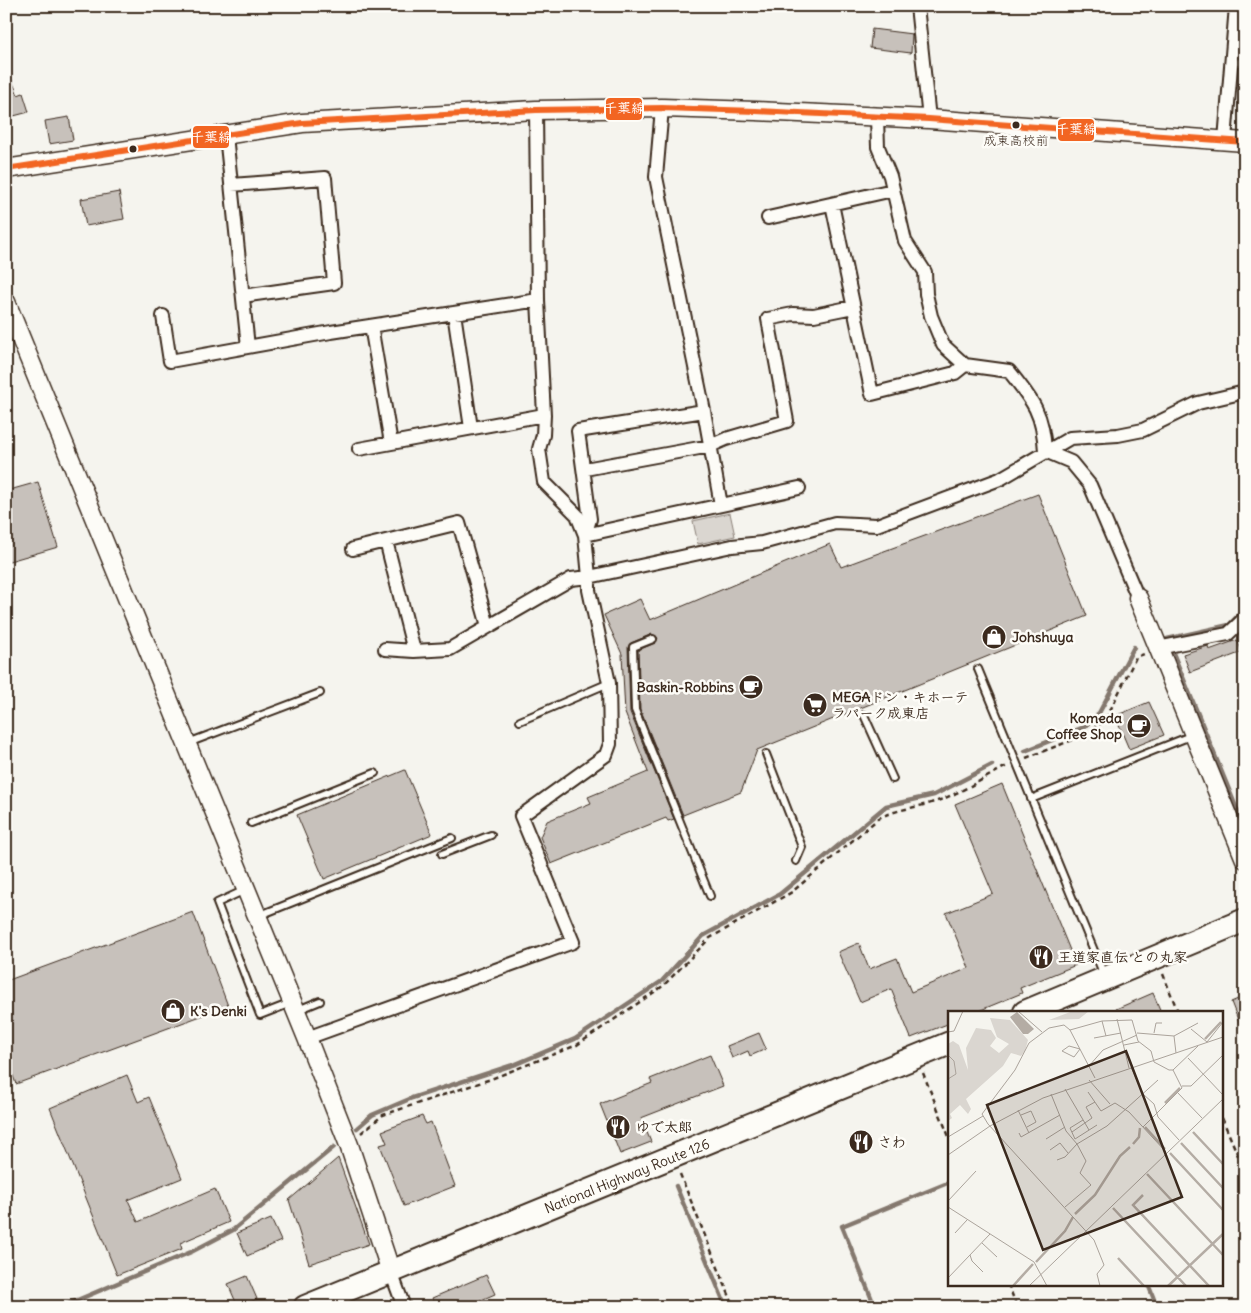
<svg xmlns="http://www.w3.org/2000/svg" width="1251" height="1313" viewBox="0 0 1251 1313" font-family="Delius,'Klee One',sans-serif">
<style>
.green{fill:#dad6d0;stroke:#8a8077}
.lines{fill:none;stroke-linecap:round;stroke-linejoin:round}
.stream{stroke:#84786e;stroke-width:4.5}
.building{fill:#c7c1bb;stroke:#3b2a1e}
.lane-casing{stroke:#3b2a1e;stroke-width:10}
.street-casing{stroke:#3b2a1e;stroke-width:16}
.secondary-casing{stroke:#3b2a1e;stroke-width:21}
.highway-casing{stroke:#3b2a1e;stroke-width:26}
.path{stroke:#3b2a1e;stroke-width:2.5;stroke-dasharray:5 4;stroke-linecap:butt}
.lane{stroke:#fdfcf7;stroke-width:6}
.street{stroke:#fdfcf7;stroke-width:12}
.secondary{stroke:#fdfcf7;stroke-width:18}
.highway{stroke:#fdfcf7;stroke-width:22}
.bus-1-casing{stroke:#fdfcf7;stroke-width:10}
.bus-1{stroke:#f26522;stroke-width:6}
.bus-dot{fill:#3b2a1e;stroke:#fdfcf7;stroke-width:2}
.labels{text-anchor:middle;dominant-baseline:central;stroke-width:5;stroke-linejoin:round;paint-order:stroke}
.bus-label{font-size:13px;fill:#3b2a1e;stroke:#fdfcf7}
.poi-label{font-size:14px;font-weight:bold;fill:#3b2a1e;stroke:#fdfcf7;text-anchor:start}
.street-label{font-size:14px;fill:#3b2a1e;stroke:#fdfcf7}
.inset-river{fill:none;stroke:#b4aca4;stroke-width:2.5}
.inset-road{fill:none;stroke:#aba39b;stroke-width:1}
.view{fill:#3b2a1e;fill-opacity:0.15;stroke:#3b2a1e;stroke-width:2.5}
.inset-edge{fill:none;stroke:#3b2a1e;stroke-width:2.5}
.line-badge{stroke:#fdfcf7;stroke-width:2}
.badge-label{font-size:14px;text-anchor:middle;font-weight:bold;fill:#fff}
</style>
<rect width="100%" height="100%" fill="#f5f4ee"/>
<filter id="ink" filterUnits="userSpaceOnUse"><feTurbulence type="fractalNoise" baseFrequency=".02" numOctaves="2"/><feDisplacementMap in="SourceGraphic" scale="10" xChannelSelector="R" yChannelSelector="G"/><feConvolveMatrix kernelMatrix="1 2 1 2 8 2 1 2 1" color-interpolation-filters="sRGB"/></filter>
<g filter="url(#ink)">
<path class="green" d="M730,513L735,536L698,544L693,521Z"/>
<g class="lines">
<path class="stream" d="M1167,639L1229,625L1245,608
M1173,653L1245,829
M1025,751L1084,727L1099,713L1134,647
M357,1128L372,1115L412,1098L516,1064L575,1039L662,981L703,936L780,894L886,806L934,795L992,765
M676,1186L726,1307
M1148,1284L1157,1307
M61,1307L191,1252L233,1230L334,1147
M875,1307L842,1226L950,1182"/>
</g>
<path class="building" d="M872,29L912,34L911,53L870,48Z
M6,66L18,95L23,93L29,112L6,118Z
M69,117L73,140L49,144L45,121Z
M119,192L124,219L86,226L81,199Z
M38,482L58,547L6,562V491Z
M1038,494L1087,616L757,750L741,792L683,815L640,709L638,650L655,643L658,638L652,634L631,643L628,647L630,712L674,819L668,821L666,818L551,864L540,837L547,821L591,803L588,797L648,772L625,713L622,654L604,615L640,599L650,620L830,544L841,567Z
M1237,640L1242,652L1190,672L1183,654L1208,646L1209,650Z
M1149,702L1164,735L1129,749L1115,716Z
M405,770L432,834L324,879L297,815Z
M1002,784L1076,965L1020,988L1022,993L976,1012H950V1023L911,1038L891,989L860,1002L838,952L859,943L869,969L897,958L911,992L969,968L946,913L993,894L955,804Z
M193,912L228,1006L16,1084L6,1057V981Z
M1153,993L1161,1012H1109Z
M1245,996V1035H1244L1231,1002Z
M759,1033L766,1049L750,1056L748,1051L732,1058L727,1046Z
M710,1055L723,1086L641,1118L651,1142L620,1154L600,1104L652,1083L650,1079Z
M127,1075L138,1102L149,1097L182,1178L128,1200L138,1222L215,1189L229,1222L180,1243L182,1249L117,1275L50,1108Z
M422,1116L426,1124L431,1122L455,1186L404,1206L380,1145L387,1143L382,1131Z
M338,1158L369,1244L309,1264L289,1200Z
M271,1219L281,1241L247,1256L237,1233Z
M486,1275L495,1294L465,1307H436L432,1298Z
M247,1276L257,1299L238,1307L228,1284Z"/>
<g class="lines">
<defs>
<path id="lane" d="M1232,62L1245,63
M653,639L633,647L635,710L710,896
M978,669L1104,975
M864,715L893,779
M520,721L609,683
M188,743L320,693
M766,754L802,847L796,861
M1031,799L1193,735
M251,823L375,773
M442,854L491,835
M245,890L217,903L260,1015L291,1003
M258,916L452,838
M298,1010L320,1001"/>
<path id="street" d="M917,6L929,119
M662,108L656,177L704,411L721,505
M877,118L878,147L890,176L905,241L925,272L926,294L931,316L943,345L965,365
M226,135L248,347
M1225,140L1236,6
M231,185L325,178L334,283L243,296
M832,204L872,394L955,373L965,365L1009,371C1032,400 1043,412 1045,451
M768,218L893,190
M454,313L471,428
M163,316L170,361L331,332L538,300
M371,326L391,443
M704,411L578,431L590,519L585,535L799,488
M359,449L544,415
M1045,451L1071,462L1090,485L1138,598
M585,469L710,446L726,439L787,421L768,319L793,314L814,315L853,307
M386,541L414,651
M353,549L459,523L488,626
M1158,648L1228,634L1245,618
M385,649L414,651L450,649L571,579L589,577L585,535L577,515L544,482L539,449L543,435L544,415L538,300L536,110
M307,1038L573,942L521,816L606,755L610,744L609,683L589,590V577L732,546L762,543L835,523L877,525L1000,479L1070,438L1118,435L1143,430L1198,403L1245,392
M391,1272L404,1307"/>
<path id="secondary" d="M6,169L302,123L536,110L662,108L756,111L929,119L1245,142
M6,302L307,1038L349,1145L391,1272
M1138,598L1245,859"/>
<path id="highway" d="M1025,1012L1245,920
M305,1307L950,1043"/>
</defs>
<use href="#lane" class="lane-casing"/>
<use href="#street" class="street-casing"/>
<use href="#secondary" class="secondary-casing"/>
<use href="#highway" class="highway-casing"/>
<path class="path" d="M1026,758L1075,739L1105,721L1136,657L1144,654
M1163,974L1178,1012
M923,1073L950,1139
M1222,1118L1245,1172
M361,1133L383,1115L491,1079L577,1045L663,986L710,938L792,892L879,818C895,810 913,808 931,803C958,795 982,779 1007,766
M680,1174L734,1307
M1008,1284L1017,1307
M1232,1307L1245,1302"/>
<use href="#lane" class="lane"/>
<use href="#street" class="street"/>
<use href="#secondary" class="secondary"/>
<use href="#highway" class="highway"/>
<defs>
<path id="bus-1" d="M6,169L302,123L536,110L662,108L756,111L929,119L1245,142"/>
</defs>
<use href="#bus-1" class="bus-1-casing"/>
<use href="#bus-1" class="bus-1"/>
</g>
</g>
<defs>
<symbol id="shop-disc" viewBox="-11 -11 22 22"><circle r="9.5" fill="#3b2a1e" stroke="#fdfcf7"/><path d="M-5-2.5h2.3a2.7 3.5 0 0 1 5.4 0H5L5.5 6h-11ZM-1.5-2.5h3a1.5 2.3 0 0 0-3 0Z" fill="#fff"/></symbol>
<symbol id="cafe-disc" viewBox="-11 -11 22 22"><circle r="9.5" fill="#3b2a1e" stroke="#fdfcf7"/><path d="M-5.5-4.5H6V0H3Q3 3.5 0 3.5H-2.5Q-5.5 3.5-5.5 0ZM3-3.2v2h1.7v-2ZM-6 4.5H4V6H-6Z" fill="#fff"/></symbol>
<symbol id="supermarket-disc" viewBox="-11 -11 22 22"><circle r="9.5" fill="#3b2a1e" stroke="#fdfcf7"/><path d="M-6-5.5h2.5l.6 2H6L4.5 2H-2.5L-4.4-4H-6ZM-1.5 3.2a1.3 1.3 0 1 0 .1 0ZM3 3.2a1.3 1.3 0 1 0 .1 0Z" fill="#fff"/></symbol>
<symbol id="restaurant-disc" viewBox="-11 -11 22 22"><circle r="9.5" fill="#3b2a1e" stroke="#fdfcf7"/><path d="M-5-6h1v4h1v-4h1v4h1v-4h1v5L-1.5 .5V6h-2V.5L-5-1ZM5-6V6H3V1.5H1.5Q1.5-4 5-6Z" fill="#fff"/></symbol>
</defs>
<g fill-rule="evenodd">
<use href="#shop-disc" x="980" y="623" width="28" height="28"/>
<use href="#cafe-disc" x="737" y="673" width="28" height="28"/>
<use href="#supermarket-disc" x="801" y="691" width="28" height="28"/>
<use href="#cafe-disc" x="1125" y="712" width="28" height="28"/>
<use href="#restaurant-disc" x="1027" y="943" width="28" height="28"/>
<use href="#shop-disc" x="159" y="997" width="28" height="28"/>
<use href="#restaurant-disc" x="604" y="1113" width="28" height="28"/>
<use href="#restaurant-disc" x="847" y="1128" width="28" height="28"/>
</g>
<g class="bus-dot">
<circle cx="1016" cy="125" r="4.5"/>
<circle cx="133" cy="149" r="4.5"/>
</g>
<g class="labels">
<g class="bus-label">
<text x="1016" y="140">成東高校前</text>
</g>
<g class="poi-label">
<text x="1012" y="637">Johshuya</text>
<text x="734" y="687" text-anchor="end">Baskin-Robbins</text>
<text x="832" y="697">MEGAドン・キホーテ<tspan x="832" dy="16">ラパーク成東店</tspan></text>
<text x="1122" y="718" text-anchor="end">Komeda<tspan x="1122" dy="16">Coffee Shop</tspan></text>
<text x="1058" y="957">王道家直伝 との丸家</text>
<text x="190" y="1011">K's Denki</text>
<text x="636" y="1127">ゆで太郎</text>
<text x="878" y="1142">さわ</text>
</g>
<g class="street-label">
<text transform="translate(627 1176) rotate(-22)">National Highway Route 126</text>
</g>
</g>
<g transform="translate(948 1011)">
<rect width="275" height="275" fill="#f5f4ee"/>
<path d="M125,0H141L131,8L101,9ZM42,7L62,9L80,29L77,40L73,45L63,42L55,55L18,88L23,98L20,103L12,94L2,103L4,107L0,110V33L5,30L11,34L20,59L18,37L28,17L43,19L48,27L42,35L51,42L61,33L49,26Z" fill="#dad6d0"/>
<path d="M69,1L86,18L80,23H75L62,6Z" fill="#b4aca4"/>
<path class="inset-river" d="M257,28L273,11M217,92L232,77M197,116L217,138M245,121L275,153M233,132L275,177M185,133L191,126L192,117M222,142L275,199M199,163L275,244M195,184L185,194L261,275M165,197L238,275M127,203L147,184L172,145L182,136M170,247L196,275M88,251L117,220L125,206M65,275L85,253M220,275L275,223"/>
<path class="inset-road" d="M70,0L94,21M169,8L181,57M154,10L158,25M243,18L259,31M122,19L154,10L184,9L190,30L203,40L206,51L221,59H225L250,35M0,21L6,20L15,0M189,22L226,25L250,12M206,22L208,12H214M226,25L228,42M146,27L173,22M259,31L275,11M176,34L191,31M121,35L132,38L126,46L114,40ZM0,44L6,50L8,63L0,68M240,47L275,84M141,55L155,39L189,24M183,56L195,83L206,93L210,106L231,129M147,67L122,19L116,14L101,17L81,32L67,59L34,103L40,113L146,229L156,254L149,263L152,275M141,69L162,93M234,75H243L275,44M117,78L141,119M140,81L153,100L167,92L181,101L218,141M229,81L254,107M103,83L118,120L129,133L117,146L109,149M70,99L81,122M73,104L83,100L88,111L79,116M135,109L122,117L127,128L149,114M195,116L234,77L225,59M124,121L144,107L138,96L147,91M71,122L73,126L112,104M0,126L35,105M98,128L117,116M102,139L112,132L120,142M0,144L42,115L95,87L275,26M0,190L28,160M0,196L86,251L99,275M117,196L143,174L132,162L138,150L129,133L159,115L210,69M7,222L19,209M34,232L49,246M22,244L24,250L35,261M0,267L42,223M81,275L275,88"/>
<path class="view" d="M178,40L234,186L95,239L39,94Z"/>
<rect width="275" height="275" class="inset-edge"/>
</g>
<g class="line-badge">
<rect x="605" y="97" width="38" height="24" rx="5" fill="#f26522"/>
<rect x="1057" y="118" width="38" height="24" rx="5" fill="#f26522"/>
<rect x="192" y="125" width="38" height="24" rx="5" fill="#f26522"/>
</g>
<g class="badge-label">
<text x="624" y="113">千葉線</text>
<text x="1076" y="134">千葉線</text>
<text x="211" y="142">千葉線</text>
</g>
<rect width="1251" height="1313" fill="none" stroke="#fdfcf7" stroke-width="25"/>
<rect x="12" y="12" width="1226" height="1288" fill="none" stroke="#3b2a1e" stroke-width="2" filter="url(#ink)"/>
</svg>
